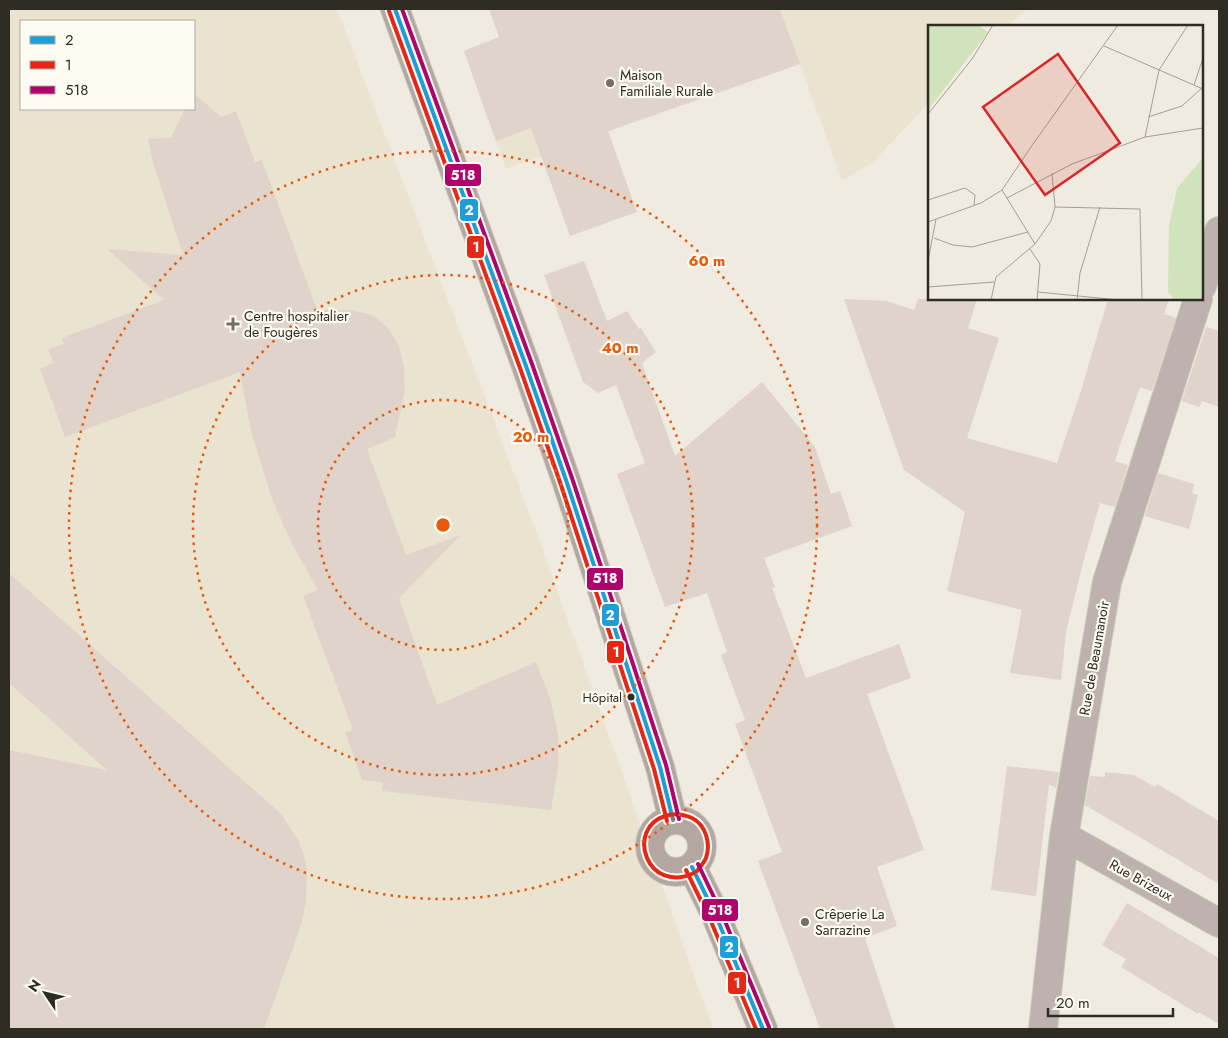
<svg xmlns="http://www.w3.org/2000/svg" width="1228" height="1038" viewBox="0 0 1228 1038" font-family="Jost,sans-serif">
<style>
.built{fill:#eae3d0;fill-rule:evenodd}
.building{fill:#e0d3c9}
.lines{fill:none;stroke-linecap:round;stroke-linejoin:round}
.minor-casing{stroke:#cbc8c0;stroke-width:30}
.secondary-casing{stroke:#cbc8c0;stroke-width:30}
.minor{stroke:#beb2ae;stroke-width:28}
.secondary{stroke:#b4a6a1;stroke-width:28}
.bus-1-casing{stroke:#fefbf3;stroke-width:8}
.bus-2-casing{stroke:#fefbf3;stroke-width:8}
.bus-3-casing{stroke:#fefbf3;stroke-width:8}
.bus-1{stroke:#1d9dd9;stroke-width:4}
.bus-2{stroke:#e52718;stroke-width:4}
.bus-3{stroke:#b0006b;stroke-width:4}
.ring{fill:none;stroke:#e8590c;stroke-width:2.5;stroke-dasharray:2.5 5}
.poi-dot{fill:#726f66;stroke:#fefbf3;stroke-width:2}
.bus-dot{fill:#2f2c24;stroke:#fefbf3;stroke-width:2}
.labels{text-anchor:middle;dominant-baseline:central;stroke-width:4.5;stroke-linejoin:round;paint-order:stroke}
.bus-label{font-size:13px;fill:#2f2c24;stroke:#fefbf3;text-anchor:end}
.poi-label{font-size:14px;fill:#2f2c24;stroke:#fefbf3;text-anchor:start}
.street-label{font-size:14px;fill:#2f2c24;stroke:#fefbf3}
.inset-road{fill:none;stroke:#a29f95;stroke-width:1}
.view{fill:#d62828;fill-opacity:0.15;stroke:#d62828;stroke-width:2.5}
.inset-edge{fill:none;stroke:#2f2c24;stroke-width:2.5}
.centre{fill:#e8590c;stroke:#fefbf3;stroke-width:2.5}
.ring-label{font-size:15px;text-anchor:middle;font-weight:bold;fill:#e8590c;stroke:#fefbf3;stroke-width:4.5;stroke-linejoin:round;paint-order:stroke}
.line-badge{stroke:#fefbf3;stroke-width:2}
.badge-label{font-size:14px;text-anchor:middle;font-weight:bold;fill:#fff}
</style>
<rect width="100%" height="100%" fill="#efebe0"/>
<path class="built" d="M9,9H337L539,539L713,1029H9ZM21,21H194V109H21Z
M570,9H1027L1007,26H929V103L872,163L842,181L800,64L616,129L506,169L464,51Z"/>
<path class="building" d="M489,9H780L800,64L608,131L637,212L570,236L531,128L496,141L483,105L464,51L499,37Z
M195,94L221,117L236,111L255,162L262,160L317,310H350L368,314L374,316L388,328L399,346L404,368L405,390L395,437L367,449L406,555L461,535L399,598L437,705L536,662L550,698L558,734V769L551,810L382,791L383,782L362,780L345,732L353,730L303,596L318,590L291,542L272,499L251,431L240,372L65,437L40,369L53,363L49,349L64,344L62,338L164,300L107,249L183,255L152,159L148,139L171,138L185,109H194V96Z
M584,261L607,321L627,311L639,329L641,328L656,352L642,363L675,456L762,382L815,447L831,494L840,491L852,526L764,558L775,587L772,588L806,678L899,644L911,678L867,694L924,850L877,867L897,926L865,938L895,1029H820L758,861L782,852L735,724L745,720L721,655L727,652L707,593L665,607L617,474L645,463L616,385L598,393L583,382L544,275Z
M844,299L887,301L914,310L918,299H977L968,328L999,338L967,438L1057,463L1081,391L1108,299H1169L1164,314L1176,318L1152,391L1140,387L1118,451L1115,461L1128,465L1115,507L1100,503L1085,555L1066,632L1061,680L1010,673L1022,610L947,591L965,512L904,470Z
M1206,327L1219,331V407L1202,401L1199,407L1182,401Z
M1158,473L1194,484L1192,493L1198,495L1189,529L1145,516Z
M9,573L281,814L298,840L304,856L307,871L306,901L301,925L264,1029H9V750L107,770L9,683Z
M1007,766L1059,772L1056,788L1049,784L1036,896L991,890Z
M1105,772L1134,775L1155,787L1157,784L1219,821V884L1085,805L1090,776L1105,777Z
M1127,903L1219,958V1024L1199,1012L1198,1014L1121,967L1126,959L1102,945Z"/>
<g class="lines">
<defs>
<path id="minor" d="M1202,286L1219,231
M1064,836L1219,923
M1043,1029L1064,836L1107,582L1198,299"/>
<path id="secondary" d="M395,9L526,366L567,483L660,767L673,820
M650 846a26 26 0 1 1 52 0a26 26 0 1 1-52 0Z
M692,867L716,916L763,1029"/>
</defs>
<use href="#minor" class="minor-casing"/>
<use href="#secondary" class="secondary-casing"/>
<use href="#minor" class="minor"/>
<use href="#secondary" class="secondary"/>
<defs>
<path id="bus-1" d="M395,9L526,366L567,483L660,767L673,820
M692,867L716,916L763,1029"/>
<path id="bus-2" d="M389,11L520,368L561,485L654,769L667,821
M686,870L710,919L756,1029
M694,873C647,895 625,829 665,816C674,813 683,814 692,818C706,825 711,844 706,858C704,863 700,867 697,871"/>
<path id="bus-3" d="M402,9L532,364L573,481L666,765L679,819
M698,864L722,914L769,1027"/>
</defs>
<use href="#bus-1" class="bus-1-casing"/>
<use href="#bus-2" class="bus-2-casing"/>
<use href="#bus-3" class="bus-3-casing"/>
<use href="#bus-1" class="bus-1"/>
<use href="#bus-2" class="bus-2"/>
<use href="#bus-3" class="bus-3"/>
</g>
<g class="ring">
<circle cx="443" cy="525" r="125"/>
<circle cx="443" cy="525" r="250"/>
<circle cx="443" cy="525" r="374"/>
</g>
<g class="poi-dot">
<circle cx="610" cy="83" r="5"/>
<path d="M230.5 316.5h5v5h5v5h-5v5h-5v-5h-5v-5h5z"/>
<circle cx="805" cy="922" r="5"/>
</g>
<circle class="bus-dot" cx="631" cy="697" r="4.5"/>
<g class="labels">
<g class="bus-label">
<text x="622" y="697">Hôpital</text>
</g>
<g class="poi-label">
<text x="620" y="75">Maison<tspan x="620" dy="16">Familiale Rurale</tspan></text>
<text x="244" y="316">Centre hospitalier<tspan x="244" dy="16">de Fougères</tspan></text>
<text x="815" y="914">Crêperie La<tspan x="815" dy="16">Sarrazine</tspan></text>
</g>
<g class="street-label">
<text transform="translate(1094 658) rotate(-80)">Rue de Beaumanoir</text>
<text transform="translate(1141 880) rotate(29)">Rue Brizeux</text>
</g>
</g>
<g transform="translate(928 25)">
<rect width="275" height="275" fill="#efebe0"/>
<path d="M0,0H49L60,7L0,85ZM275,133V275H246L240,266L241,201L249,163Z" fill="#d0e3ba"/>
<path class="inset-road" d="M176,21L275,64M266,60L275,33M0,89L44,34L65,0M220,92L254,81L275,62M217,112L231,45L260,0M105,119L190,0M74,165L107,219M79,173L144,139L217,112L275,103M0,175L37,163L47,170L46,180M127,182L212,184L214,275M0,197L53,178L74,165L105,119M6,213L25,220L44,222L100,207M102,224L112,239L109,275M0,236L8,194M0,262L66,257M110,267L191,275M63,275L68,252L107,219L123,196L127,182L124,148M149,275L152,248L172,182"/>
<path class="view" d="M130,29L192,118L117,170L55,82Z"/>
<rect width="275" height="275" class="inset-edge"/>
</g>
<circle cx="443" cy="525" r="8" class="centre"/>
<g class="ring-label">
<text x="707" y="266">60 m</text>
<text x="620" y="353">40 m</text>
<text x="531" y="442">20 m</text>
</g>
<g class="line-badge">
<rect x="444" y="163" width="38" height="24" rx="5" fill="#b0006b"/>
<rect x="459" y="198" width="20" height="24" rx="5" fill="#1d9dd9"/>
<rect x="466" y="235" width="19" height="24" rx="5" fill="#e52718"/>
<rect x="586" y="567" width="38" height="24" rx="5" fill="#b0006b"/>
<rect x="601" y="603" width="19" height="24" rx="5" fill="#1d9dd9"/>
<rect x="606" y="640" width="19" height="24" rx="5" fill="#e52718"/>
<rect x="701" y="898" width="38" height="24" rx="5" fill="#b0006b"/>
<rect x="719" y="935" width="20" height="24" rx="5" fill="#1d9dd9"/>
<rect x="727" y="971" width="20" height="24" rx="5" fill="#e52718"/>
</g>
<g class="badge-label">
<text x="463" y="180">518</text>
<text x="469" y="215">2</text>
<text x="476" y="252">1</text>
<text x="605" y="583">518</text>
<text x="610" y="620">2</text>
<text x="616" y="657">1</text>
<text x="720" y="915">518</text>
<text x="729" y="952">2</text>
<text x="737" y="988">1</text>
</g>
<rect width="1228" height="1038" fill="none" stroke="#2f2c24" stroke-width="20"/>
<rect x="20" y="20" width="175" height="90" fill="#fefbf3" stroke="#aba8a0"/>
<rect x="30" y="36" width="25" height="8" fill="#1d9dd9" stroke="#aba8a0"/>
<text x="65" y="45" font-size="15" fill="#2f2c24">2</text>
<rect x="30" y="61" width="25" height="8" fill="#e52718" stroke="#aba8a0"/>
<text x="65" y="70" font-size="15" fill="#2f2c24">1</text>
<rect x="30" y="86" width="25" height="8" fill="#b0006b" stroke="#aba8a0"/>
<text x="65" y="95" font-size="15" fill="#2f2c24">518</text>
<g transform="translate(45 993) rotate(305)" stroke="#fefbf3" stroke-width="4" paint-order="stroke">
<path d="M0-4L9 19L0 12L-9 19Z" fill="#2f2c24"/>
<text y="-8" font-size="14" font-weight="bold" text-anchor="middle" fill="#2f2c24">N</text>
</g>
<path d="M1048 1008v8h125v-8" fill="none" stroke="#2f2c24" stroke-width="2.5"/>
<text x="1056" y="1008" font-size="15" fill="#2f2c24" stroke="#fefbf3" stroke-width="4" paint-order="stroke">20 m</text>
</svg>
